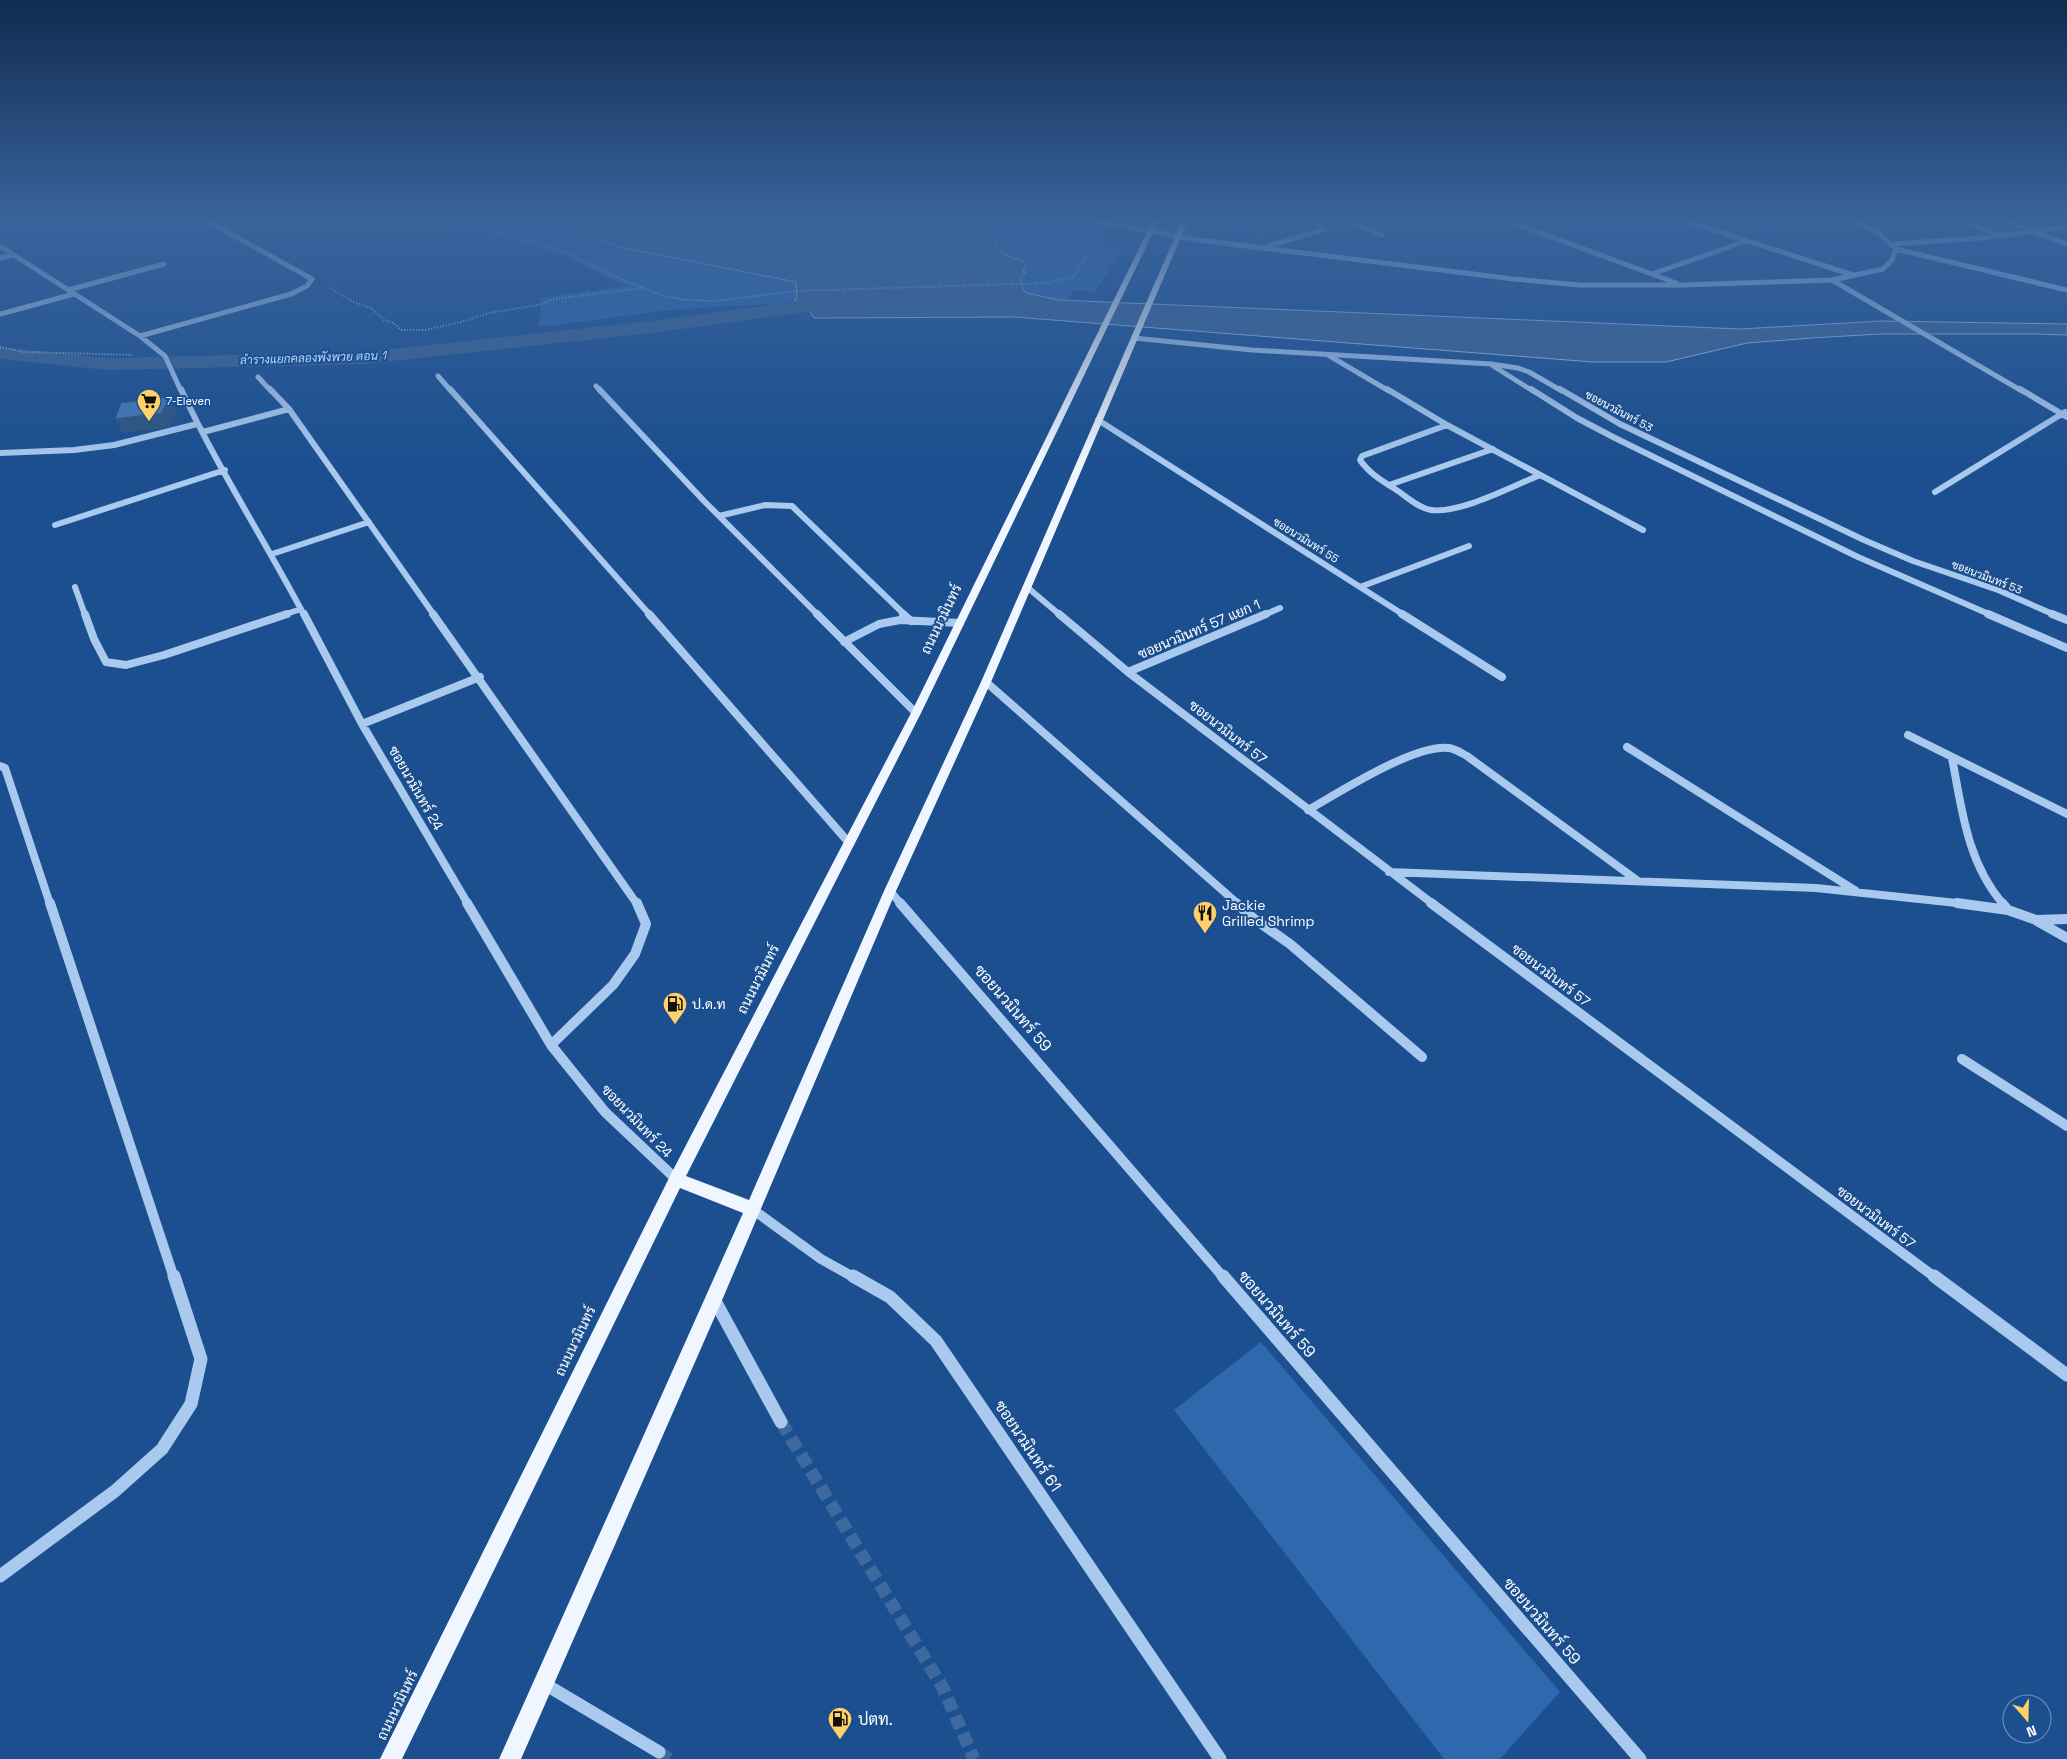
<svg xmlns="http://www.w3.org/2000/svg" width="2067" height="1759" viewBox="0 0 2067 1759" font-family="'Space Grotesk',Sarabun,sans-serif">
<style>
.green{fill:#2e69ad}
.water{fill:#3c6290;stroke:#9cc4f0}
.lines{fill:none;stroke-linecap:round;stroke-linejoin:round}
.canal{fill:#3c6290;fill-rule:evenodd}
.minor-tunnel{stroke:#3d69a0;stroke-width:13;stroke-dasharray:13 6;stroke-linecap:butt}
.path{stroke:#a9c9ee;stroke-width:2;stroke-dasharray:1 2;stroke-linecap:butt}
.minor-far4{stroke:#a9c9ee;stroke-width:5}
.minor-far3{stroke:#a9c9ee;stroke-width:6}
.minor-far2{stroke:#a9c9ee;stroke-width:8}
.minor-far1{stroke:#a9c9ee;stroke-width:10}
.minor{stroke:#a9c9ee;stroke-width:13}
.major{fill:#f0f6ff;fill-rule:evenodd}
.wall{fill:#3a679d}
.shaded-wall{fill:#305480}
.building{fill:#4478b7;stroke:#305480}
.labels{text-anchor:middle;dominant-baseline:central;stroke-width:4;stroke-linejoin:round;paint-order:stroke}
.far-poi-label{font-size:11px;fill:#fff;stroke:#1b4f8f;text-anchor:start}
.far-street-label{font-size:11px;fill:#fff;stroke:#1b4f8f}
.far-water-label{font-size:12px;font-style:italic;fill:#b5d3f5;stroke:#1b4f8f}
.street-label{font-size:14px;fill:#fff;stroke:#1b4f8f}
.poi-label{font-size:14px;fill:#fff;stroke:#1b4f8f;text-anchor:start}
.near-street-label{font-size:16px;fill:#fff;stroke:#1b4f8f}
.near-poi-label{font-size:16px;fill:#fff;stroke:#1b4f8f;text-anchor:start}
</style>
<rect width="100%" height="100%" fill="#1b4f8f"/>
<path class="green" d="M429,216L1038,217L1099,227L1096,231L1106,241L1104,245L1123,247L1095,292L1074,290L1068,300H794L782,303L670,310L539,327L541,298L627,286L563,256Z
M1261,1342L1560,1692L1500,1759H1444L1174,1410Z"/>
<path class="water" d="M519,216H912L994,235L996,238L997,246L1005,255L1022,261L1026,264L1023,272H1026L1020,278L1023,290L1027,293L1058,300L1740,329L1881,321L2067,324V335L2036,334H1880L1812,338L1747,343L1666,362H1593L1014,317L814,318L806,306L794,300L797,298L796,282L619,247Z"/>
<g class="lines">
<path class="canal" d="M854,297L861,299L864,303L861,307L806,312L651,333L364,364L108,370L0,359V347L108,358L364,352L651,321L806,300Z"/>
<path class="minor-tunnel" d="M781,1422L943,1688L974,1759
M659,1752L669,1759"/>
<path class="path" d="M450,216L569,254L623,280L664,296L687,300L714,301L795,291L1046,283L1074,277L1088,252L1103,243
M995,216L1053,226
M330,288L354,302L371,308L384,320L394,323L401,330H425L461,322L489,313L538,305L554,299L641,288
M0,347L24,352L132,355"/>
<path class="minor-far4" d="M1070,216L1198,240L1514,279L1580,285H1681L1832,280L1883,269L1892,260L1896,249L1880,234L1847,216
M1337,216L1382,235
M1495,216L1676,283
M1671,216L1853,275
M1952,216L1998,235
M1992,216L2067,244
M1891,244L1982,238L2067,227
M0,246L140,336L165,356L181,391
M1268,246L1325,229L1297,216
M1896,249L2067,290
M0,258L13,255
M1652,274L1746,241
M1832,280L2022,391
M68,290L164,264
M0,314L74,294
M140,336L291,294L307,286L312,279L199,216
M1134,338L1252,350L1491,364L1518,368L1529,372L1562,391
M1328,355L1389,391
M1493,366L1533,391
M438,376L451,391
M258,377L271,391
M596,386L600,391"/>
<path class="minor-far3" d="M181,389C217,467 264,539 304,615
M270,389L289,409L434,615
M450,389L650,615
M599,389L704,501L818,615
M1387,389L1447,425L1643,530
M1531,389L1577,418L1615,438L1858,557L1991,615
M1560,389L1620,424L1864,540L1913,561L1998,590L2055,615
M2020,389L2067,417
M1098,420L1404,615
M1447,425L1362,456L1360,460C1369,473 1382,481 1395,489C1406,496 1418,508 1431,510C1460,514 1513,486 1540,475
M203,432L289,409
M0,453L74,450L114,445L197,424
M1389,485L1493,449
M1935,492L2065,412
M719,516L765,505L792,506L905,615
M55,525L225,470
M272,554L369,522
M75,587L85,615
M1027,587L1060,615
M1360,587L1469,546
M283,615L301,609
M1264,615L1280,608"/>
<path class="minor-far2" d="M85,614L94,639L106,662L126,665L164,655L287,614
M304,614L362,724L468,904
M433,614L637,904
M649,614L850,844
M817,614L916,713
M903,614L911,621
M1059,614L1128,672L1433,904
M1402,614L1502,677
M1988,614L2067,648
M2052,614L2067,620
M844,642L879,624L900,620L960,623
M1128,672L1266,614
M986,682L1238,904
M362,724L480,677
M1908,735L2067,814
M1627,747L1856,891
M1952,758C1962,810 1967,862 2003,904
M0,766L5,768L50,904
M1308,810C1340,792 1414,744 1449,748C1456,749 1461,753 1467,756L1638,881
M1389,872L1816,888L1966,904
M890,891L901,904"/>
<path class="minor-far1" d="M50,903L174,1278
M467,903L551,1045L605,1112L676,1179
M900,903L1224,1278
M1236,903L1253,918L1290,944L1422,1057
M1431,903L1936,1278
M1957,903L2008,910L2036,920L2067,919
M2002,903L2008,910
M2037,921L2067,938
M551,1045L613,985L635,954L646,924L637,903
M1962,1059L2067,1126
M752,1209L821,1259L855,1278"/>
<path class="minor" d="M853,1276L890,1297L936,1341L1220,1759
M1223,1276L1640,1759
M1934,1276L2067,1375
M714,1299L781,1422
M0,1576L115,1491L162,1449L191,1404L201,1359L174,1276
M543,1683L659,1752"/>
<path class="major" d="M1155,216H1161L921,713L686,1176L749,1200L884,891L981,682L1184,216H1190L991,682L896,891L720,1305L521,1759H499L743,1213L680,1188L402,1759H380L671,1174L911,713Z"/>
</g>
<path class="wall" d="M1217,216H1312L1311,225L1276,234L1272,232L1258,236L1217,218Z
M1116,227L1126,229L1125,235L1119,236L1116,233Z"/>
<path class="shaded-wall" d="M1266,216H1274L1272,232L1258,236L1260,218Z
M1279,216H1312L1311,225L1276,234Z
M1126,229L1125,235L1119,236V230Z
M169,397L176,411L170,427L123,433L115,419Z"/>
<path class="building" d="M1256,216H1266L1260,218Z
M1116,227H1123L1126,229L1119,230Z
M169,397L162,413L115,419L121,403Z"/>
<linearGradient id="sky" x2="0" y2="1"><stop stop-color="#0f2b4f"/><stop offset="0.47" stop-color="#39639b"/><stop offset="1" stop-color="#39639b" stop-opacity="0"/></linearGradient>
<rect width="2067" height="463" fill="url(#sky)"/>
<defs>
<symbol id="supermarket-pin" viewBox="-11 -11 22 30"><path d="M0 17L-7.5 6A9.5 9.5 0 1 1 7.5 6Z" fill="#ffd166" stroke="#1b4f8f"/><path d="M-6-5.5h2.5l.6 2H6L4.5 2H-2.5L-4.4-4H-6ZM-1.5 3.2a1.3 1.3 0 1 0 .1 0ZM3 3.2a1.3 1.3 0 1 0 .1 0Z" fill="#111"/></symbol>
<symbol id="restaurant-pin" viewBox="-11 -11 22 30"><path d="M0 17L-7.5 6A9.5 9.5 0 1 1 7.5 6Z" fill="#ffd166" stroke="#1b4f8f"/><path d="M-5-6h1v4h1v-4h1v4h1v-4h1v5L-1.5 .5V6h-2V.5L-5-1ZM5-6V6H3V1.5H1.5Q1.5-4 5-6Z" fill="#111"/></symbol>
<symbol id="fuel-pin" viewBox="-11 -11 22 30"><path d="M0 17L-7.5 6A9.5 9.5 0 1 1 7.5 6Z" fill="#ffd166" stroke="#1b4f8f"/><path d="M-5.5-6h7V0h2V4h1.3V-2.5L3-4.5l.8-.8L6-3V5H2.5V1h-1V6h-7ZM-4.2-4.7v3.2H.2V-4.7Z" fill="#111"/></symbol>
</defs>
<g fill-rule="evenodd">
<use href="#supermarket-pin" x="135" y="387" width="28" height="38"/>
<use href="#restaurant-pin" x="1191" y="899" width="28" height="38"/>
<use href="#fuel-pin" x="661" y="990" width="28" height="38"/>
<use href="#fuel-pin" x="826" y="1705" width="28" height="38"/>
</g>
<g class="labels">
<g class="far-poi-label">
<text x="166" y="401">7-Eleven</text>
</g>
<g class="far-street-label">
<text transform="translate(1619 411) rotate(28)">ซอยนวมินทร์ 53</text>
<text transform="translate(1306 540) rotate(32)">ซอยนวมินทร์ 55</text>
<text transform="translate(1987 577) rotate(21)">ซอยนวมินทร์ 53</text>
</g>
<g class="far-water-label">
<text transform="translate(313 358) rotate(-2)">ลำรางแยกคลองพังพวย ตอน 1</text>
</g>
<g class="street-label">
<text transform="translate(941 619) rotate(-64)">ถนนนวมินทร์</text>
<text transform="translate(1199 629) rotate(-23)">ซอยนวมินทร์ 57 แยก 1</text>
<text transform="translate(1228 732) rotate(38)">ซอยนวมินทร์ 57</text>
<text transform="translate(416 788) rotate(60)">ซอยนวมินทร์ 24</text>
<text transform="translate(1551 975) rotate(37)">ซอยนวมินทร์ 57</text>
<text transform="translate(758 979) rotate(-63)">ถนนนวมินทร์</text>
<text transform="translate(637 1121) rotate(46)">ซอยนวมินทร์ 24</text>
<text transform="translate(1876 1217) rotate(37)">ซอยนวมินทร์ 57</text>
<text transform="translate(575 1341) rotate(-64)">ถนนนวมินทร์</text>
<text transform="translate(397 1705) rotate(-64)">ถนนนวมินทร์</text>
</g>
<g class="poi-label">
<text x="1222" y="905">Jackie<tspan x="1222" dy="16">Grilled Shrimp</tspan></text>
<text x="692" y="1004">ป.ด.ท</text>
</g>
<g class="near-street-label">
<text transform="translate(1013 1008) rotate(49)">ซอยนวมินทร์ 59</text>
<text transform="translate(1277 1314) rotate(49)">ซอยนวมินทร์ 59</text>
<text transform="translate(1028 1446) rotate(56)">ซอยนวมินทร์ 61</text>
<text transform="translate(1542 1621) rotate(49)">ซอยนวมินทร์ 59</text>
</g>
<g class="near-poi-label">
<text x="858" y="1719">ปตท.</text>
</g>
</g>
<g transform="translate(2027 1719) rotate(160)"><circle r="24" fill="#1b4f8f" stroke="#7695bc"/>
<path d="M0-4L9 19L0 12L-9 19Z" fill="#ffd166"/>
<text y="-8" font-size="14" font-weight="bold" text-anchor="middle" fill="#ffffff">N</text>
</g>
</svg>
